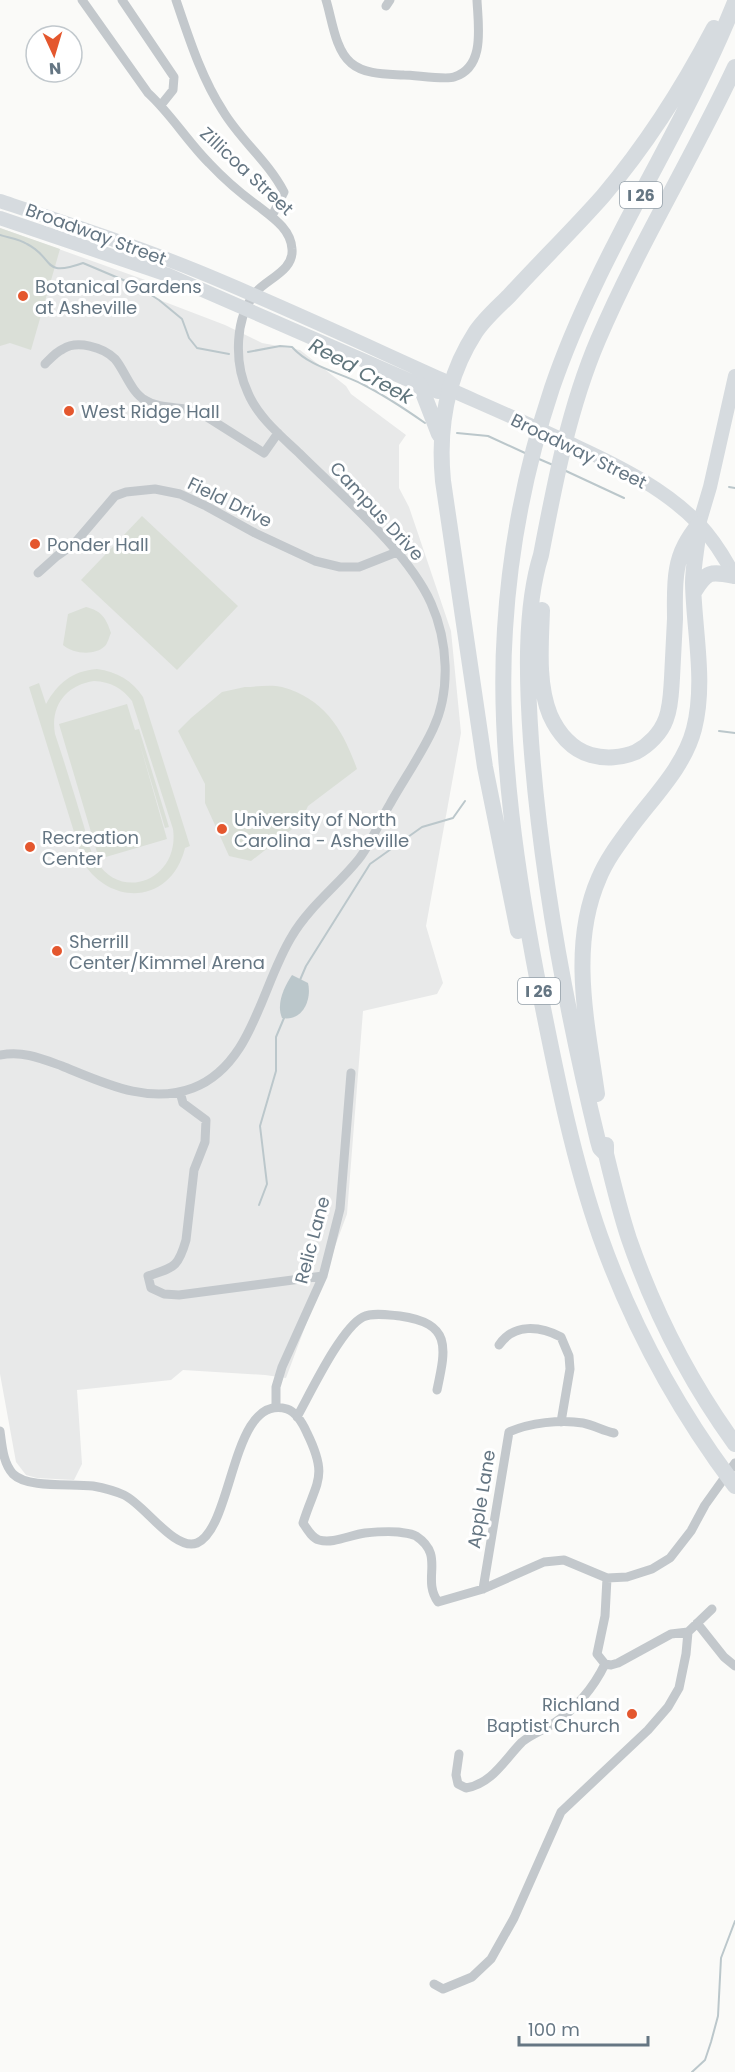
<svg xmlns="http://www.w3.org/2000/svg" width="735" height="2072" viewBox="0 0 735 2072" font-family="Poppins,sans-serif">
<style>
.built{fill:#e8e9e9}
.green{fill:#dadfd7;fill-rule:evenodd}
.water{fill:#bbc7cb}
.lines{fill:none;stroke-linecap:round;stroke-linejoin:round}
.stream{stroke:#bbc7cb;stroke-width:2}
.minor{stroke:#c3c8cc;stroke-width:9}
.secondary{stroke:#d6dbdf;stroke-width:14}
.motorway{stroke:#d6dbdf;stroke-width:16}
.poi-dot{fill:#e4572e;stroke:#fff;stroke-width:2}
.labels{text-anchor:middle;dominant-baseline:central;stroke-width:6;stroke-linejoin:round;paint-order:stroke}
.shield{fill:#fff;stroke:#939fa8;stroke-width:1.5}
.shield-label{font-size:16px;font-weight:bold;fill:#657683}
.street-label{font-size:18px;fill:#657683;stroke:#fff}
.poi-label{font-size:18px;fill:#657683;stroke:#fff;text-anchor:start}
.water-label{font-size:20px;font-style:italic;fill:#60757c;stroke:#fff}
</style>
<rect width="100%" height="100%" fill="#fafaf8"/>
<path class="built" d="M0,228L148,281L144,294L225,325L262,343L300,350L346,386L351,394L406,435L399,445V488L409,507L451,631L461,733L426,926L443,983L437,994L363,1011L347,1214L286,1378L265,1375L183,1370L171,1380L77,1390L82,1464L74,1480L37,1478L26,1475L16,1462L0,1374Z"/>
<path class="green" d="M0,228L60,249L31,350L10,343L0,346Z
M142,516L238,606L177,670L81,580Z
M86,607C102,611 106,618 111,633C109,637 108,643 105,646C95,656 73,654 63,645L68,614Z
M97,669C117,672 132,680 143,697L190,846L185,848C172,902 114,908 84,864L29,687L39,683L46,704C58,683 72,671 97,669ZM94,681C111,682 122,688 132,701L173,829C180,878 123,903 97,862C89,851 87,836 83,823C74,793 65,764 55,734C50,706 66,685 94,681Z
M245,687C256,687 270,684 282,687C325,699 343,730 357,769L308,806L300,823L251,861L229,856L205,803V784L178,731L191,718L222,692Z
M127,704L135,730L139,729L169,827L165,828L139,741L167,839L99,859L59,724Z"/>
<path class="water" d="M292,975L308,983C312,999 303,1022 282,1018C276,1004 284,987 292,975Z"/>
<g class="lines">
<path class="stream" d="M0,235C9,238 19,239 27,244C55,258 41,278 83,263L135,285L159,300L182,319L189,338L197,348L229,354
M248,352L280,346L292,347C310,367 338,372 362,384C384,395 405,409 425,423
M457,433L488,436L525,453
M539,459L553,465
M566,471L624,498
M729,487L735,488
M719,731L735,733
M300,980L306,966L370,864L422,827L453,818L465,801
M259,1205L267,1184L260,1126L276,1071V1037L284,1018
M692,2072L705,2060L711,2042L718,2016L721,1958L735,1921"/>
<path class="minor" d="M122,0L174,77L173,90L161,105
M176,0C189,38 201,77 223,111C241,141 268,161 284,192L272,216
M326,0C332,19 335,50 351,63C365,75 387,74 404,75C415,75 445,80 454,77C486,67 478,25 477,0
M386,6L390,0
M45,364C50,359 56,352 63,349C77,340 103,347 115,359C125,371 131,392 145,400C160,410 182,406 199,412L264,453L278,433
M38,573L57,556L74,544L115,496L126,492L155,489L180,494L206,506L255,533L315,561L340,567H359L397,552
M0,1055C24,1051 40,1058 62,1066C104,1083 148,1105 193,1088C253,1065 261,986 292,936C309,907 337,886 358,860C371,844 379,822 390,804C404,779 421,755 433,729C451,691 448,641 431,603C407,550 341,495 299,453C281,436 258,417 248,393C234,363 234,317 257,291C269,278 294,270 292,249C291,229 272,217 258,206C240,193 224,179 209,163C187,141 171,114 148,93L82,0
M180,1092L183,1103L206,1120L205,1142L194,1170L186,1240C178,1268 174,1267 148,1276L151,1288L164,1294L179,1295L323,1276
M499,1345C514,1323 540,1326 561,1337L569,1356L570,1369L561,1422
M276,1407V1387L282,1367L323,1276L340,1209L351,1073
M297,1417C310,1394 341,1328 363,1317C373,1312 389,1315 400,1316C452,1323 446,1348 437,1390
M0,1431C2,1446 3,1463 13,1474C28,1489 73,1483 93,1486C104,1488 115,1491 124,1495C144,1504 175,1552 197,1543C234,1527 231,1392 287,1409C296,1412 303,1424 307,1433C329,1478 316,1481 303,1523C307,1529 312,1538 319,1540C333,1544 350,1535 365,1533C375,1532 387,1531 398,1532C403,1533 411,1533 416,1536C446,1556 421,1578 438,1602L483,1589L544,1562L564,1560L607,1578L627,1577L652,1569L670,1558L691,1531L705,1505L735,1463
M483,1589L509,1432C529,1423 561,1419 583,1423C593,1425 604,1431 614,1433
M697,1623L724,1657L735,1666
M605,1664L611,1665L618,1663L671,1634L688,1632
M605,1664L597,1654L605,1616L607,1578
M459,1754L456,1775L458,1784L466,1788C492,1784 505,1759 522,1742C531,1734 544,1730 554,1723C575,1710 594,1687 605,1664
M434,1984L443,1989L472,1977L491,1959L514,1918L561,1812L648,1730L668,1707L679,1688L686,1654L688,1632L712,1609"/>
<path class="secondary" d="M0,201C66,223 133,245 197,271C280,305 361,343 443,380L451,390C494,409 538,428 580,448C623,468 666,490 699,524C713,539 725,558 735,577
M0,218L168,275L420,385L438,392L451,390
M699,524L710,487L735,376"/>
<path class="motorway" d="M735,2C682,135 598,253 552,388C526,466 510,547 505,629C497,747 518,882 541,998C557,1078 573,1159 600,1236C632,1326 678,1410 735,1486
M420,385L439,434
M694,592C707,571 710,571 734,576
M542,610C541,643 537,684 550,715C558,733 572,750 591,755C605,759 622,758 636,752C649,745 661,733 666,719C671,706 671,692 672,678C673,658 674,639 675,619C675,602 674,585 677,569C680,551 688,538 699,524
M518,931L485,767L443,481C438,429 446,378 475,333C484,319 498,307 509,296C540,262 573,230 603,196C647,144 682,89 714,28
M597,1094C587,1023 569,946 599,878C606,861 617,846 628,831C651,799 684,768 694,729C706,682 694,631 693,583C693,564 698,544 699,524
M606,1145V1154C613,1183 620,1212 629,1239C654,1311 690,1382 735,1444
M606,1154L600,1148L598,1141C566,1010 541,876 531,741C527,684 524,609 541,555C555,482 569,408 598,340C638,246 692,159 735,67"/>
</g>
<g class="poi-dot">
<circle cx="23" cy="296" r="6"/>
<circle cx="69" cy="411" r="6"/>
<circle cx="35" cy="544" r="6"/>
<circle cx="222" cy="829" r="6"/>
<circle cx="30" cy="847" r="6"/>
<circle cx="57" cy="951" r="6"/>
<circle cx="632" cy="1714" r="6"/>
</g>
<g class="labels">
<g class="shield">
<rect x="620" y="182" width="42" height="26" rx="4.5"/>
<rect x="518" y="978" width="42" height="26" rx="4.5"/>
</g>
<g class="shield-label">
<text x="641" y="195">I 26</text>
<text x="539" y="991">I 26</text>
</g>
<g class="street-label">
<text transform="translate(247 171) rotate(43)">Zillicoa Street</text>
<text transform="translate(96 234) rotate(20)">Broadway Street</text>
<text transform="translate(579 451) rotate(26)">Broadway Street</text>
<text transform="translate(230 502) rotate(26)">Field Drive</text>
<text transform="translate(377 511) rotate(47)">Campus Drive</text>
<text transform="translate(312 1240) rotate(-75)">Relic Lane</text>
<text transform="translate(481 1499) rotate(-81)">Apple Lane</text>
</g>
<g class="poi-label">
<text x="35" y="286">Botanical Gardens<tspan x="35" dy="21">at Asheville</tspan></text>
<text x="81" y="411">West Ridge Hall</text>
<text x="47" y="544">Ponder Hall</text>
<text x="234" y="819">University of North<tspan x="234" dy="21">Carolina - Asheville</tspan></text>
<text x="42" y="837">Recreation<tspan x="42" dy="21">Center</tspan></text>
<text x="69" y="941">Sherrill<tspan x="69" dy="21">Center/Kimmel Arena</tspan></text>
<text x="620" y="1704" text-anchor="end">Richland<tspan x="620" dy="21">Baptist Church</tspan></text>
</g>
<g class="water-label">
<text transform="translate(361 371) rotate(29)">Reed Creek</text>
</g>
</g>
<g transform="translate(54 54) rotate(176)"><circle r="28" fill="#ffffff" stroke="#c1c8cd" stroke-width="1.5"/>
<path d="M0-4.5L10 22L0 15L-10 22Z" fill="#e4572e"/>
<text y="-9" font-size="16" font-weight="bold" text-anchor="middle" fill="#657683">N</text>
</g>
<path d="M519 2036v9h129v-9" fill="none" stroke="#657683" stroke-width="3"/>
<text x="528" y="2036" font-size="18" fill="#657683" stroke="#ffffff" stroke-width="4.5" paint-order="stroke">100 m</text>
</svg>
